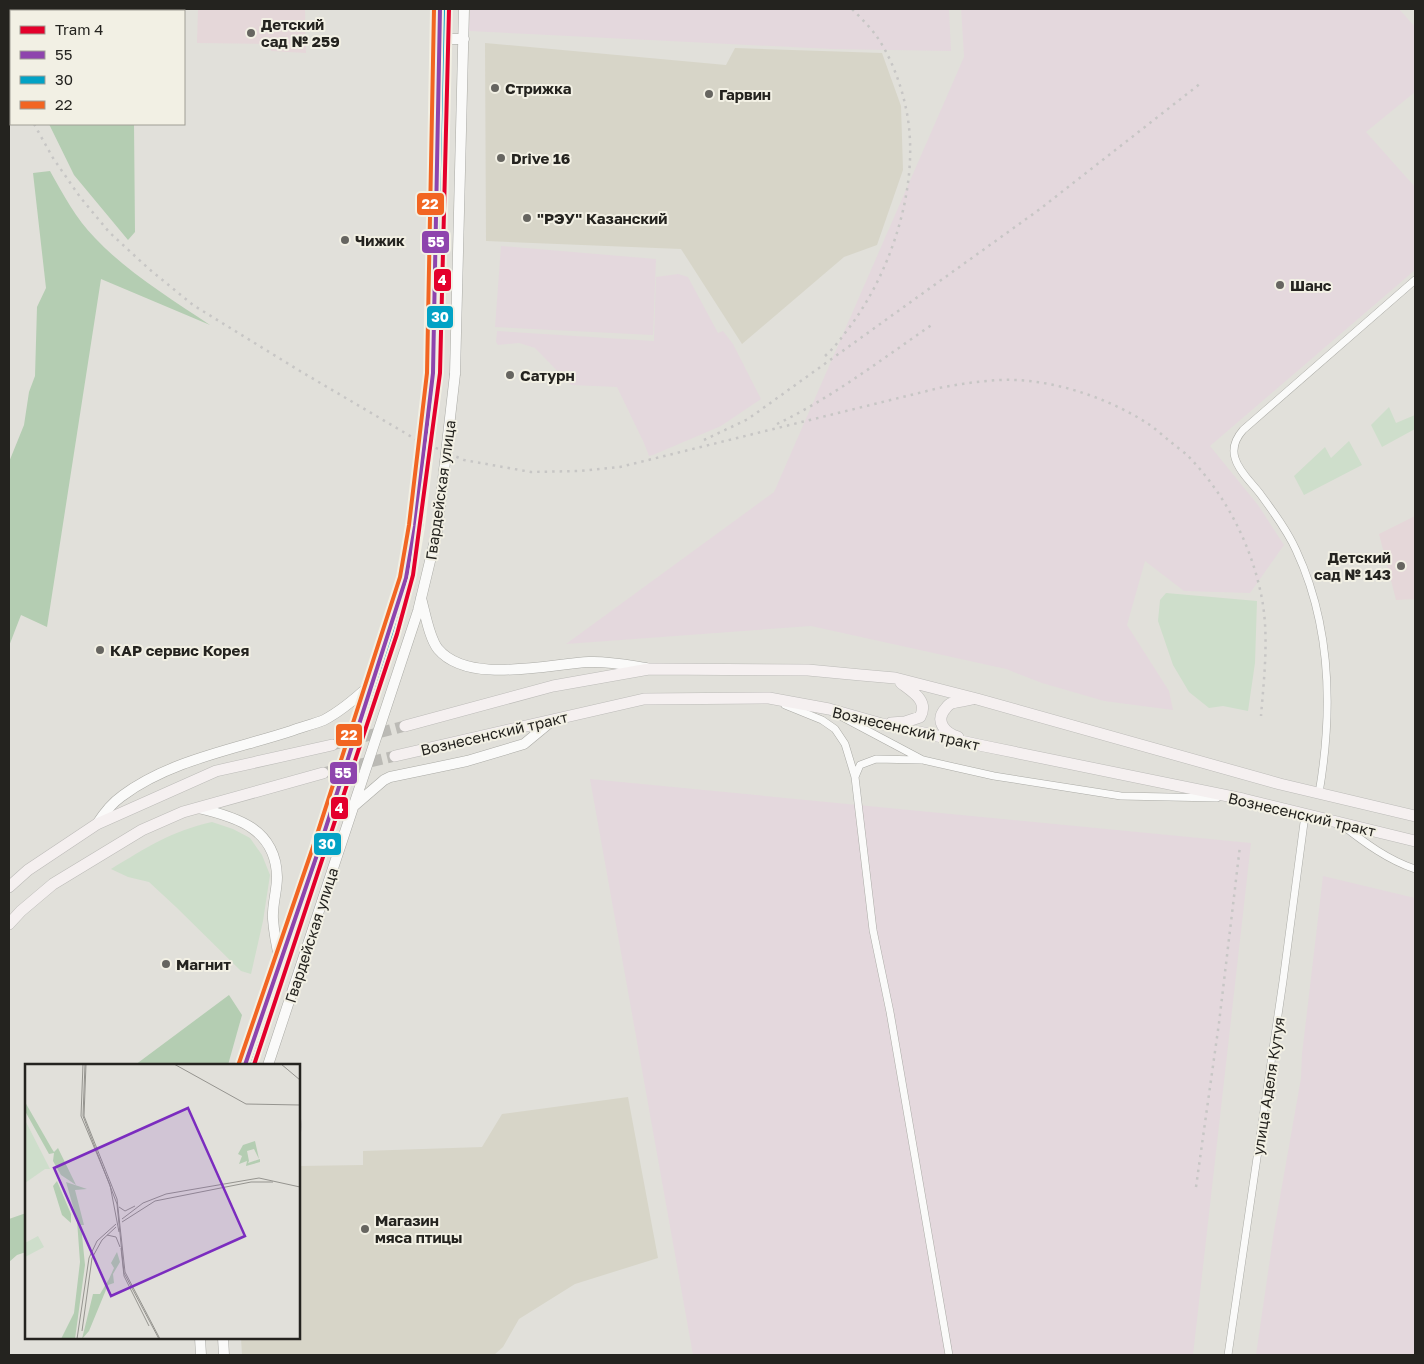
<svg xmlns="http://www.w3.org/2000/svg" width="1424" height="1364" viewBox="0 0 1424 1364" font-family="'Golos Text',sans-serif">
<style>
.built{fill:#d7d5c8}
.industrial{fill:#e4d8dd}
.education{fill:#e5d7d9}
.green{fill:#cedecb}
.forest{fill:#b4cdb2}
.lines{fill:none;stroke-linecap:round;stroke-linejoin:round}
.primary-tunnel{stroke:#bbbab5;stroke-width:11;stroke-dasharray:11 5.5;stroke-linecap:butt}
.minor-casing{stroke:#aaaaa5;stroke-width:8}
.secondary-casing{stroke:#aaaaa5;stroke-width:11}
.primary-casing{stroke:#bcbbb8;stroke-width:12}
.minor{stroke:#fafaf9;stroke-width:7}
.secondary{stroke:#fafaf9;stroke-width:10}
.primary{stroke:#f5f0f0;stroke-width:11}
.tram{stroke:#c7c6c5;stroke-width:1}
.rail{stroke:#c7c6c5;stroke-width:2.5;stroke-dasharray:2.5 5;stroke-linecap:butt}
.secondary-bridge-casing{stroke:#aaaaa5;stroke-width:11;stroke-linecap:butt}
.secondary-bridge{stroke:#fafaf9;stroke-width:10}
.bus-1-casing{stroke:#f2f0e4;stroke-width:8}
.bus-2-casing{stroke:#f2f0e4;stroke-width:8}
.bus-3-casing{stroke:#f2f0e4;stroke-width:8}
.bus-1{stroke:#8e44ad;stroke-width:4}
.bus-2{stroke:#02a2c5;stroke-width:4}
.bus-3{stroke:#f26522;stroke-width:4}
.tram-1-casing{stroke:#f2f0e4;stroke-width:8}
.tram-1{stroke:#e4002b;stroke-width:4}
.poi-dot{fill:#666560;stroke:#f2f0e4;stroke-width:2}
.labels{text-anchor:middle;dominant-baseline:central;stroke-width:4;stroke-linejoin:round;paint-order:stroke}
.poi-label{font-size:15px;font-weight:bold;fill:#24231f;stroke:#f2f0e4;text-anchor:start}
.street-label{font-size:15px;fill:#24231f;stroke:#f2f0e4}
.inset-road{fill:none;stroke:#95948f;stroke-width:1}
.view{fill:#7b2cbf;fill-opacity:0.15;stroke:#7b2cbf;stroke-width:2.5}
.inset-edge{fill:none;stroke:#24231f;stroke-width:2.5}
.line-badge{stroke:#f2f0e4;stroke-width:2}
.badge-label{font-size:14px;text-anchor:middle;font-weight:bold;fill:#fff}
</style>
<rect width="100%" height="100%" fill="#e1e0da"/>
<path class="built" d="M485,43L726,65L735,48L882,53L901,106L903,170L877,245L844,257L742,344L681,249L486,241Z
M628,1097L658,1258L575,1284L519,1319L503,1347L494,1355H242L241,1338H299V1166L363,1165V1151L482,1147L502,1114Z"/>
<path class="industrial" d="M470,9H949L951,51L831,49L469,31Z
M961,9H1399L1415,27V92L1366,132L1415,187V270L1210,446L1258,505L1284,545L1250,593L1184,591L1145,561L1127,625L1169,691L1173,710L1104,701L1042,683L1006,669L811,626L566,644L774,492L964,57Z
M501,246L656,259L653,335L495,327Z
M678,274L688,277L718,333L723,331L733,344L761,399L721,426L653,455L649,456L644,443L617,387L571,385L535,348L519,343L498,345L496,342L497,331L654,341L656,277Z
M590,779L1251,843L1193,1355H693Z
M1323,876L1415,898V1355H1256L1274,1231L1301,1078L1302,1054Z"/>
<path class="education" d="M198,9H305L306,53L271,51V44L197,43Z
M1415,516V599L1396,600L1379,534Z"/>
<path class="green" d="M1389,407L1396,423L1415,415V429L1382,447L1371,425Z
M1349,441L1362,465L1304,495L1294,476L1325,447L1331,458Z
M1166,593L1257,601L1255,663L1248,711L1223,706L1209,708L1189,692L1173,665L1158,621L1160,600Z
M212,822L233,829L250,838L262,855L270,875L263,921L251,974L241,971L176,907L149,882L128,877L111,869C146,848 171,831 212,822Z"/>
<path class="forest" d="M30,9H132V11H30Z
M49,124H134L135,232L128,240L74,175Z
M50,171C63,194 76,219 95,238C128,273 170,298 210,325L101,279L47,627L21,615L9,646V462L24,425L29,392L35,376L37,307L46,288L33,173Z
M229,995L242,1015L228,1065H135Z
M26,1213V1252L17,1255L9,1262V1219Z"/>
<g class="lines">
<path class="primary-tunnel" d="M332,745L405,726
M323,773L395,756"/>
<defs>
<path id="minor" d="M785,705L822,720L835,729L845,744L855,777L873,930L890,1012L949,1355
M842,717L923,760L994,776L1121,796L1217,798
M855,777L860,765L876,759L920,760
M1319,793C1333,711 1332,627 1296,550C1287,530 1274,513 1261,495C1253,484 1239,472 1235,458C1232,448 1236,438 1243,430L1415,280
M1342,825C1365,843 1388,860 1415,869
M1228,1355L1283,981L1305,815"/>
<path id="secondary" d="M439,39H464
M433,373L440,9
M455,374L464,9
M421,598C425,612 429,638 438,649C468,685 548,664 589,662C608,661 627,665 646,668
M355,805L384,780L390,777L467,761L524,744L553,720
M198,808C237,817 276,829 277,877C277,891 272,905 273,919C274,933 277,948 280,961
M97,824C104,813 112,803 122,796C170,760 236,749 291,731C302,727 314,724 324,720C341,711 355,699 369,686
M245,1065L319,849L406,578L415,526
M268,1065L418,611L437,532
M200,1338L201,1355
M223,1338L224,1355"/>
<path id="primary" d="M891,723L905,722L920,717C929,701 913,692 901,683
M405,726L553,686L649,669L808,670L861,675L895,678L977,699L1280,784L1415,816
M958,737C945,733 934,721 946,708C948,705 949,704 952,703C958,701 965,701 972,699
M395,756L644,699L769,698L829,709L882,724L984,746L1243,799L1415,841
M9,887L28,870L97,824L216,771L332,745
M9,924L21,911L53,884L142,830L183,812L323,773"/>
</defs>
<use href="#minor" class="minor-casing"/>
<use href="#secondary" class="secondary-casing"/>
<use href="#primary" class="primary-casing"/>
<use href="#minor" class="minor"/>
<use href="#secondary" class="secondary"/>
<use href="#primary" class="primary"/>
<path class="tram" d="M299,1114C302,1122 302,1129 299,1137"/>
<path class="rail" d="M10,30L11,41
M34,124L53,158L80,197L109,232L149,269L193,305L300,371L417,440L464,460L531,472L580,471L620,467L939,388C965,383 992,379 1018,380C1063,383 1109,399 1147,423C1155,428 1163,436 1171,442C1176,447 1183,451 1188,456C1226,495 1252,546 1262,599C1269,637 1264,678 1261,716
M825,356C833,349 839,341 845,333C892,274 923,179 905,104C900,81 889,53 875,34C868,25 860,17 852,9
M777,424C833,397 882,359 933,324
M704,440L748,419L1040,209L1201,83
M1196,1187L1219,1023L1240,846"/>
<defs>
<path id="secondary-bridge" d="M415,526L433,373
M437,532L455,374"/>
</defs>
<use href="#secondary-bridge" class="secondary-bridge-casing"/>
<use href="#secondary-bridge" class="secondary-bridge"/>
<defs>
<path id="bus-1" d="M245,1065L319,849L406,578L415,526L433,373L440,9"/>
<path id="bus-2" d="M252,1065L325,851L412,579L421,527L439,373L446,9"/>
<path id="bus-3" d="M239,1063L313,847L400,577L409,525L427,373L434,9"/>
</defs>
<use href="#bus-1" class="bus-1-casing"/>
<use href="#bus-2" class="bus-2-casing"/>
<use href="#bus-3" class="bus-3-casing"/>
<use href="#bus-1" class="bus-1"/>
<use href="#bus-2" class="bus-2"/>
<use href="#bus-3" class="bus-3"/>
<defs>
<path id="tram-1" d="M254,1065L397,634L413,575L440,373L449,9"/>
</defs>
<use href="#tram-1" class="tram-1-casing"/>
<use href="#tram-1" class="tram-1"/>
</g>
<g class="poi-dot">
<circle cx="251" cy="33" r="5"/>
<circle cx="495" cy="88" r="5"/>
<circle cx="709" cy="94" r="5"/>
<circle cx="501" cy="158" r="5"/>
<circle cx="527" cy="218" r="5"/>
<circle cx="345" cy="240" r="5"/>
<circle cx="1280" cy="285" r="5"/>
<circle cx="510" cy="375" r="5"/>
<circle cx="1401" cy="566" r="5"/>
<circle cx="100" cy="650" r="5"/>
<circle cx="166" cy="964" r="5"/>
<circle cx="365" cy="1229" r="5"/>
</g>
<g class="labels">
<g class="poi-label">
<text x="261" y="24">Детский<tspan x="261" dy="17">сад № 259</tspan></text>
<text x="505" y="88">Стрижка</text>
<text x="719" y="94">Гарвин</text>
<text x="511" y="158">Drive 16</text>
<text x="537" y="218">"РЭУ" Казанский</text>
<text x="355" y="240">Чижик</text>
<text x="1290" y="285">Шанс</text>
<text x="520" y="375">Сатурн</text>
<text x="1391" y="557" text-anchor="end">Детский<tspan x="1391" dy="17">сад № 143</tspan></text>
<text x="110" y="650">КАР сервис Корея</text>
<text x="176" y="964">Магнит</text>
<text x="375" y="1220">Магазин<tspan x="375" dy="17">мяса птицы</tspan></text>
</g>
<g class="street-label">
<text transform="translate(440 490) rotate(-82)">Гвардейская улица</text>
<text transform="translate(906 728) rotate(13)">Вознесенский тракт</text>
<text transform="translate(494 733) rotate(-13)">Вознесенский тракт</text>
<text transform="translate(1302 814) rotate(13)">Вознесенский тракт</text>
<text transform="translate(311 935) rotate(-72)">Гвардейская улица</text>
<text transform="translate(1268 1086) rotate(-81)">улица Аделя Кутуя</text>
</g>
</g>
<g transform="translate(25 1064)">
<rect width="275" height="275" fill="#e1e0da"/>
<path d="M0,56L25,105H20L0,119ZM13,172L19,183L0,193V179Z" fill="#cedecb"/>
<path d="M0,38L27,85L29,88L33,84L51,121L36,111L28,97L29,89L24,90L0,47ZM230,77L234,95L229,85L222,87L224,97L223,99L235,95V98L221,102L222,97L214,100L217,92L213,90L218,81ZM32,117L46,150V159L37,151L28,122ZM41,118L62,125L50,126L59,161H56L60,201L50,275H36L49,249L55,198L52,156ZM92,188L95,198L88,210L89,219L83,221L64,267L57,275L68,230H75L84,215L89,204L86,199Z" fill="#b4cdb2"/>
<path class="inset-road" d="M58,0L56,52L85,121L94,168M60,0L58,52L92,140L99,209L134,275M61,0L59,52L92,135L100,208L135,275M149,0L221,40L275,41M256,0L275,16M94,143L100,147L110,142M97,155L118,139L141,130L234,114L275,123M97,158L130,137L226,118H248M82,171L91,173L95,183M96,184L99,212L124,262M57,267L67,194L77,176L91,163M52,275L64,194L72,177L91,160"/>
<path class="view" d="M163,44L220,172L86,232L29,104Z"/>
<rect width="275" height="275" class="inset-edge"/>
</g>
<g class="line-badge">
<rect x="416" y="192" width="29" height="24" rx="5" fill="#f26522"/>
<rect x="421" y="230" width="29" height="24" rx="5" fill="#8e44ad"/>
<rect x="433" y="268" width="19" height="24" rx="5" fill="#e4002b"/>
<rect x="426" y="305" width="28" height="24" rx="5" fill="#02a2c5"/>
<rect x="335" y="723" width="28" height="24" rx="5" fill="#f26522"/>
<rect x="329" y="761" width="29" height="24" rx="5" fill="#8e44ad"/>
<rect x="330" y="796" width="19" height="24" rx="5" fill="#e4002b"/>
<rect x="313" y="832" width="29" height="24" rx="5" fill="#02a2c5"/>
</g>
<g class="badge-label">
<text x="430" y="209">22</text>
<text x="436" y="247">55</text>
<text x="442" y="285">4</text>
<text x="440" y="322">30</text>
<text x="349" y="740">22</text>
<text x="343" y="778">55</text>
<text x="339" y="813">4</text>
<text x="327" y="849">30</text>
</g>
<rect width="1424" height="1364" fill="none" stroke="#24231f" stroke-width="20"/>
<rect x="10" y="10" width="175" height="115" fill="#f2f0e4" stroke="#a09e95"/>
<rect x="20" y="26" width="25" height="8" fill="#e4002b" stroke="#a09e95"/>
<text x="55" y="35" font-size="15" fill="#24231f">Tram 4</text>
<rect x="20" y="51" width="25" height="8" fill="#8e44ad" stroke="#a09e95"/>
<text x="55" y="60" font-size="15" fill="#24231f">55</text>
<rect x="20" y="76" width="25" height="8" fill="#02a2c5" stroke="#a09e95"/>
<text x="55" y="85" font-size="15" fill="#24231f">30</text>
<rect x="20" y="101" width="25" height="8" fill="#f26522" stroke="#a09e95"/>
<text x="55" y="110" font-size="15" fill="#24231f">22</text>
</svg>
